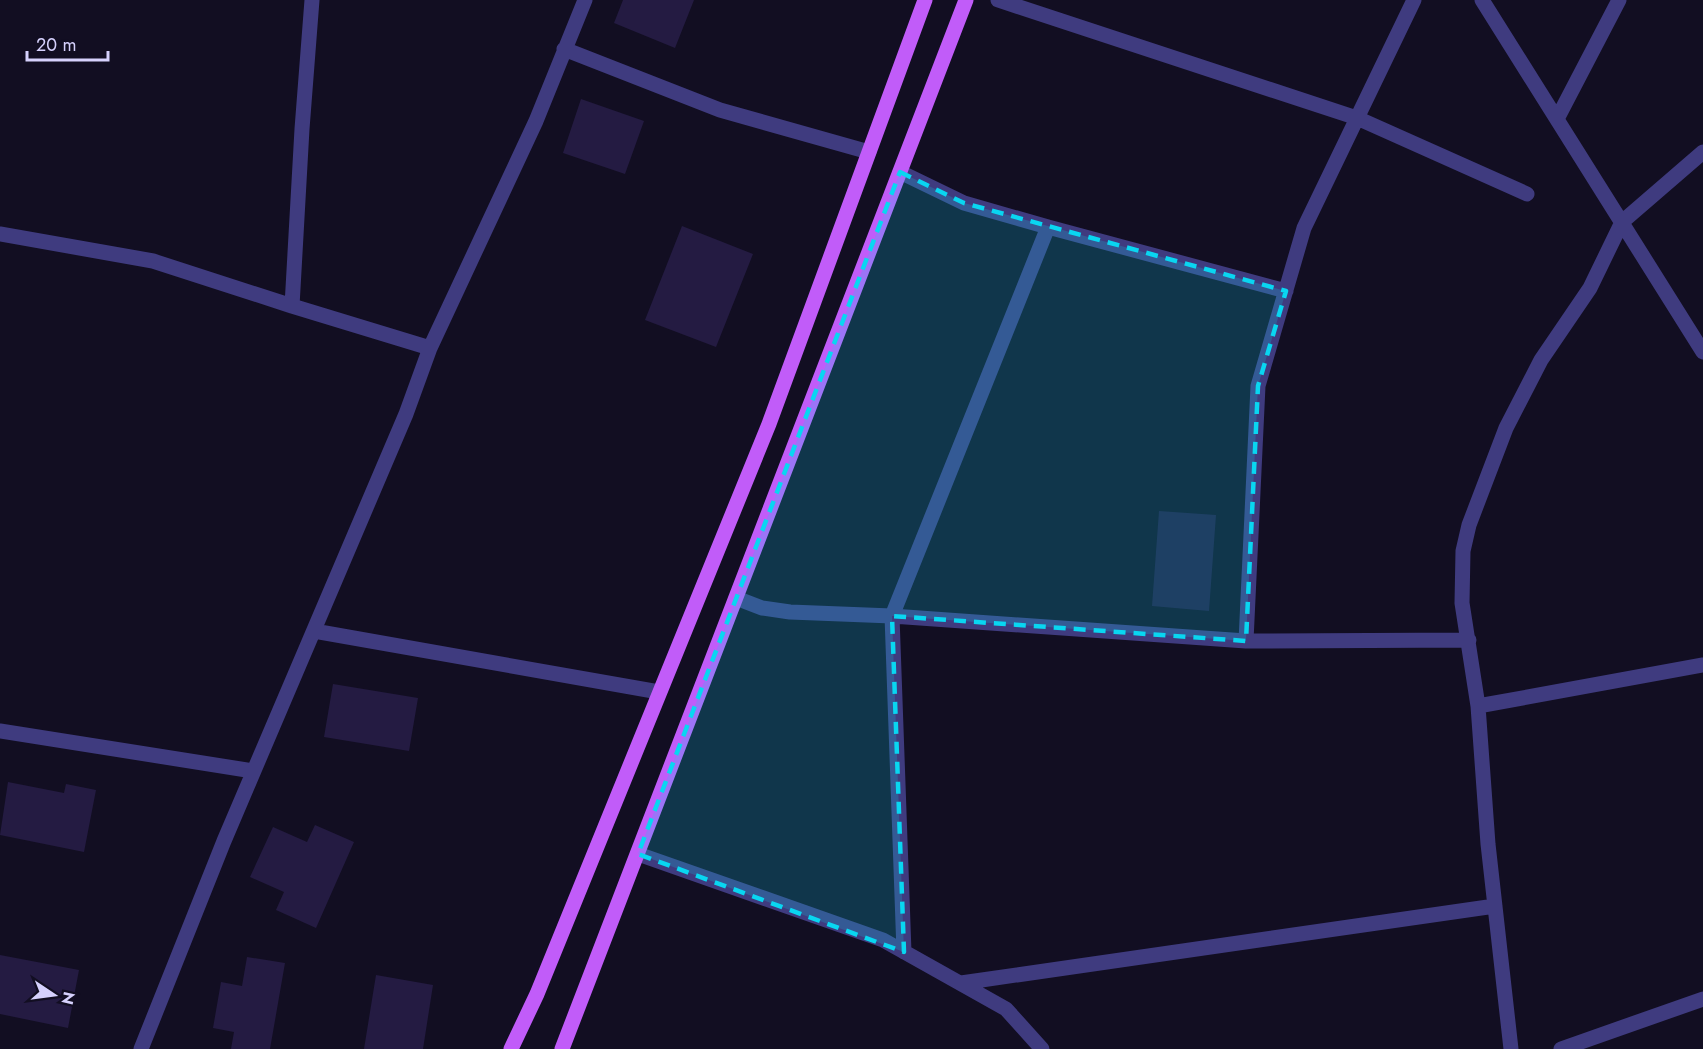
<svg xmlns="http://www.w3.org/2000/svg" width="1703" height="1049" viewBox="0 0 1703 1049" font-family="Jost,sans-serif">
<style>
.building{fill:#241b42}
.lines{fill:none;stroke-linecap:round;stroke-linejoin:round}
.street{stroke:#3f3b7f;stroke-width:15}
.primary{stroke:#c15cf9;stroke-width:15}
.marked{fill:#09d6f1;fill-opacity:0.2;stroke:#09d6f1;stroke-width:4.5;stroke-dasharray:12 8;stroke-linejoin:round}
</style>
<rect width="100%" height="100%" fill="#120e22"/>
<path class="building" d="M623,0H694L675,48L614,23Z
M581,99L644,121L625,174L563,153Z
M682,226L753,254L716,347L645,320Z
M1159,511L1216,515L1209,611L1152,606Z
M333,684L418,698L409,751L324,737Z
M8,782L64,793L66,784L96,790L84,852L0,835Z
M315,825L354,842L316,928L276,910L284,892L250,877L273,827L307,842Z
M0,955L79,970L68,1028L0,1014Z
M247,957L285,963L270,1049H231L234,1032L213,1028L221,982L242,986Z
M376,975L433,985L423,1049H364Z"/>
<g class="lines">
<path class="street" d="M312,0L302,129L292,306L430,348
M998,0L1357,118L1527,194
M1482,0L1703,352
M564,49L720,110L869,152
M1557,119L1619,0
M900,172L964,203L1048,227
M0,234L153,261L292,306
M736,598L762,608L790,612L892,616L1246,641L1469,640
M314,631L659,692
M1246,641L1258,386L1304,228L1414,0
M1478,706L1703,665
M0,731L253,771
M638,854L883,940L1006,1009L1042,1049
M904,952L892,616L1048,227L1286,291
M961,983L1495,906
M141,1049L224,841L406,414L430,348L536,121L585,0
M1511,1049L1488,844L1478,706L1462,603L1463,551L1469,525L1506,428L1541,360L1590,288L1622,222L1703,152
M1561,1049L1703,999"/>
<path class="primary" d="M511,1049L537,994L769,424L925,0
M562,1049L966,0"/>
</g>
<path class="marked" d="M900,172L964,203L1286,291L1258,386L1246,641L892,616L904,952L638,854Z"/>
<g transform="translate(54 995) rotate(103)" stroke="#120e22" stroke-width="4.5" paint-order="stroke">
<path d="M0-4.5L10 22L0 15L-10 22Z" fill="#d6d1fd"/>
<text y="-9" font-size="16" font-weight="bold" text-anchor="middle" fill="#d6d1fd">N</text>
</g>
<path d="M27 51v9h81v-9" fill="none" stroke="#d6d1fd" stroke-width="3"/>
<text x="36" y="51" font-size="18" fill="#d6d1fd" stroke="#120e22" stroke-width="4.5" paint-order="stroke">20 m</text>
</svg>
